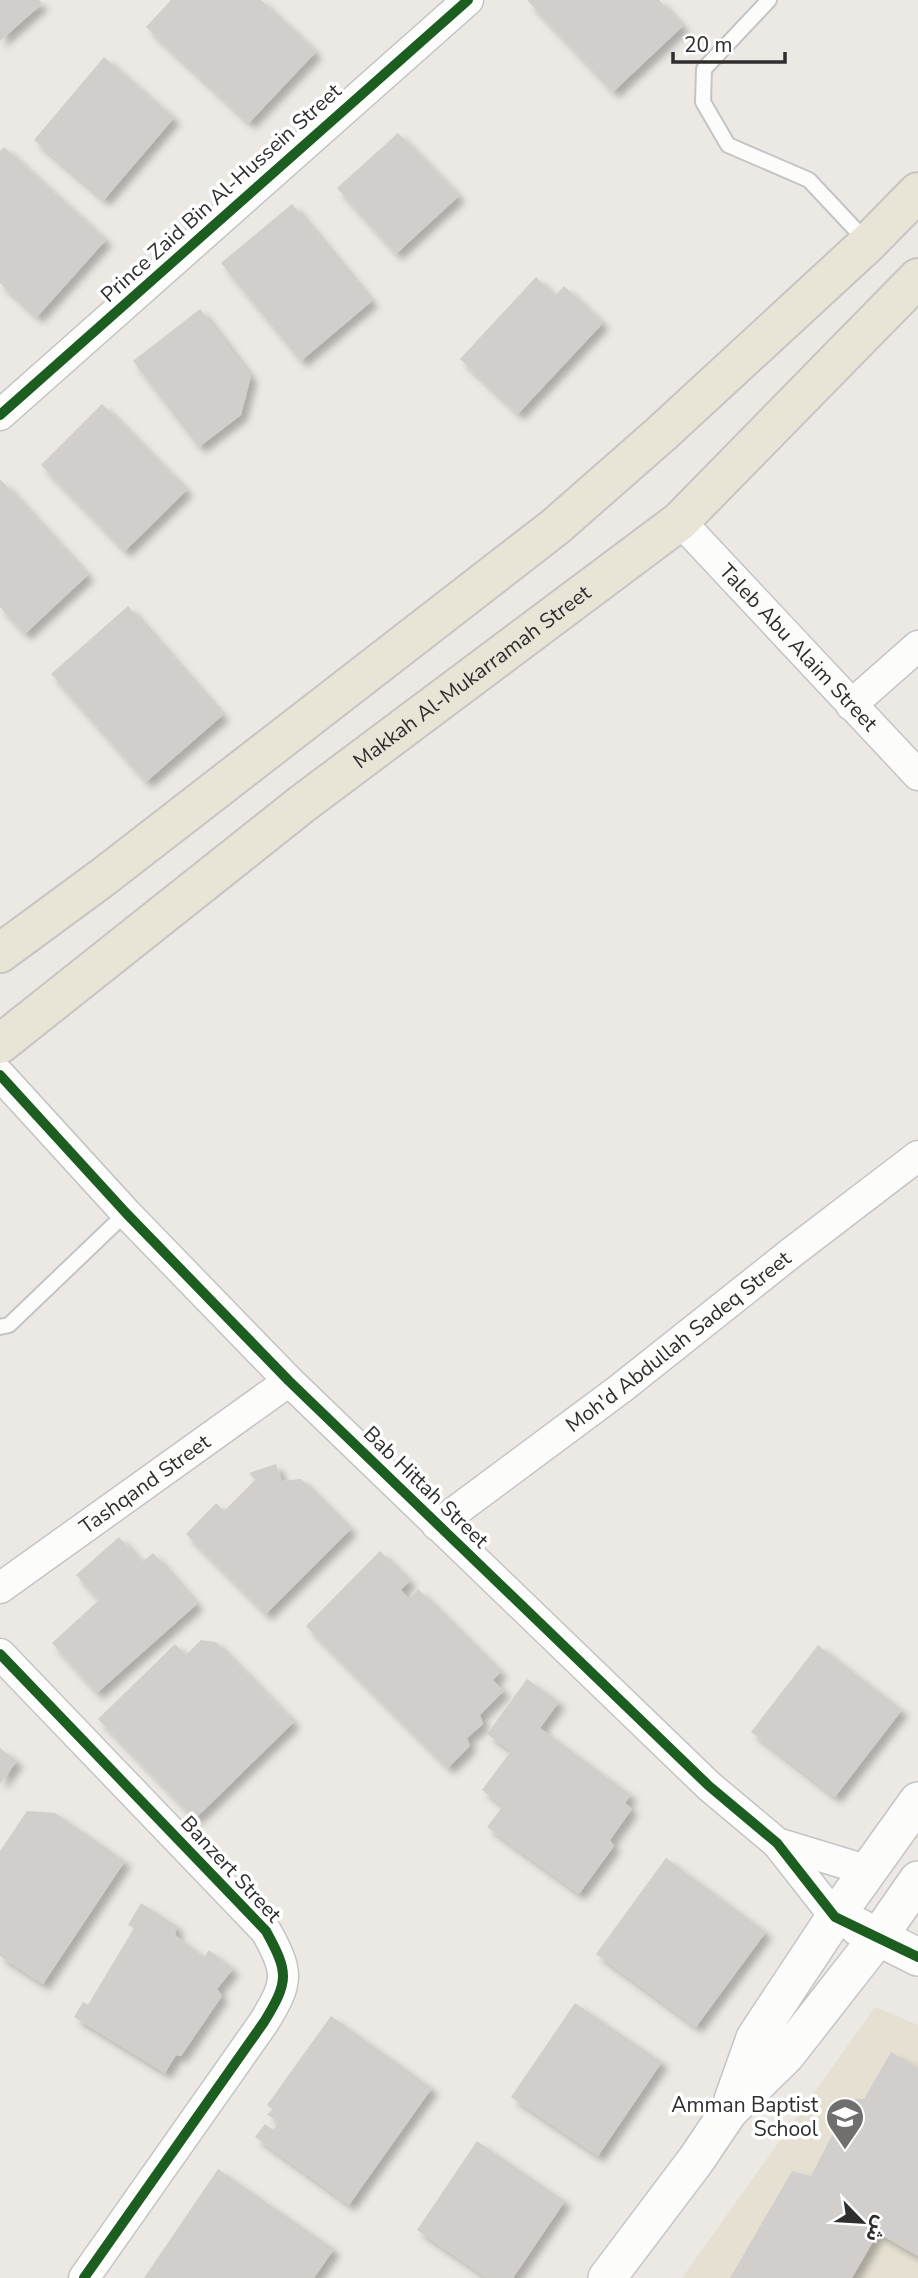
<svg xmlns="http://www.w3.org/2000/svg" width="918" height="2278" viewBox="0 0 918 2278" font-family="'Nunito Sans','Noto Sans Arabic',sans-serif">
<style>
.education{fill:#e6e0d3}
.building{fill:#d1cecb;filter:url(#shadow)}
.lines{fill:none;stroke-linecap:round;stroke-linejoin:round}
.service-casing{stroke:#c5c4c5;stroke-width:18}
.minor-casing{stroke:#c5c4c5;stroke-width:33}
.tertiary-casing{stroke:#c5c4c5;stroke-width:40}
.primary-casing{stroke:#c6c5c4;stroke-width:42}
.service{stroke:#fcfcfb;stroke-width:14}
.minor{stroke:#fcfcfb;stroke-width:30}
.tertiary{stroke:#fcfcfb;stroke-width:37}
.primary{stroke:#e8e4d6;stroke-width:38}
.cycleway-casing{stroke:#fff;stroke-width:15}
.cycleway{stroke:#1b5e20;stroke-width:10}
.labels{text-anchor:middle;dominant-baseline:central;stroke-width:7;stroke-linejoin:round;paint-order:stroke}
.street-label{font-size:21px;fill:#2e2e2e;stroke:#fff}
.poi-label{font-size:21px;fill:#2e2e2e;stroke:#fff;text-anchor:end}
</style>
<defs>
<filter id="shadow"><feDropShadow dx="6" dy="6" stdDeviation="3.5" flood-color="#0004"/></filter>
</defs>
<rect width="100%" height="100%" fill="#ece8e4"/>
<path class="education" d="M875,2007L918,2025V2278H682Z"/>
<path class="building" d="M0,0H39L42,4L0,41Z
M171,0H261L316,52L249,123L146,27Z
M527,0H659L683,26L613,92Z
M104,57L174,118L104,200L34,140Z
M398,133L459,196L396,254L337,188Z
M4,147L106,240L37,317L0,283V151Z
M292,204L372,301L301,361L221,263Z
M536,277L555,296L564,286L603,323L518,414L460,359Z
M200,309L251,376L241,415L199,447L133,361Z
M102,404L187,490L125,551L41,465Z
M0,479L88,575L25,634L0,607Z
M128,606L223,715L146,782L51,674Z
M276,1464L282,1481L301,1479L351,1529L266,1614L186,1534L216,1503L224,1511L255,1480L249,1473Z
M119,1537L142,1562L153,1553L197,1604L97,1693L52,1643L99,1600L76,1575Z
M380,1551L410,1581L401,1590L409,1599L418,1589L501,1672L493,1680L504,1691L480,1715L483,1724L467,1738L470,1746L448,1768L306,1626Z
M201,1640L216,1642L294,1722L195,1819L98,1719L175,1644L186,1655Z
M818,1645L902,1710L835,1797L751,1732Z
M527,1679L559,1702L540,1728L631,1795L625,1803L632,1809L610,1840L614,1846L579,1894L487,1827L503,1806L482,1790L511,1751L487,1734Z
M0,1748L17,1761L0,1784Z
M27,1811L55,1813L125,1861L43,1984L0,1956V1851Z
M666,1858L766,1932L696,2027L596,1954Z
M141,1903L177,1926L175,1935L204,1957L209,1950L233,1969L217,1989L222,1996L181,2056L176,2055L165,2073L74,2017L83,2002L88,2005L134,1928L128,1925Z
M575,2003L662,2062L598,2156L511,2097Z
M331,2016L432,2088L349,2205L255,2137L265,2124L273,2130L278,2122L267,2114L273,2110L267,2105Z
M891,2052L918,2068V2256L878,2233L852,2278H730L792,2171L811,2176L851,2099H864Z
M477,2141L565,2201L513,2278H487L417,2230Z
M218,2169L334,2249L314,2278H144Z"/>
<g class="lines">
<defs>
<path id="service" d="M769,0L704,69L703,102L728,145L809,180L868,243
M0,1327L9,1325L126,1213"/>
<g id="minor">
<path d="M0,415L468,0"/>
<path id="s1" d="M680,521L918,775"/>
<path d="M851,705L918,646"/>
<path d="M0,1075L126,1213L289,1381L709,1786L777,1843L835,1917"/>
<path id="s2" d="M437,1525L620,1389L791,1253L918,1156"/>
<path id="s3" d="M0,1588L289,1381"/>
<path d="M0,1654L266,1931C289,1973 289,1981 264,2022L84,2278"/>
<path d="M777,1843L869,1871"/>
</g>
<path id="tertiary" d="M858,1927L918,1957
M733,2100L755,2038L835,1917L918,1801
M607,2278L696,2160L729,2111L786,2055L879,1936L918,1880"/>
<g id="primary">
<path d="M0,953L102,878L555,527L661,434L868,243L918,192"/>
<path id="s4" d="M0,1044L302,804L680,521L918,278"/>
</g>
</defs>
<use href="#service" class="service-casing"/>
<use href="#minor" class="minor-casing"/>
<use href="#tertiary" class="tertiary-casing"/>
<use href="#primary" class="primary-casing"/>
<use href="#service" class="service"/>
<use href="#minor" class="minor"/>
<use href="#tertiary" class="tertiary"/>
<use href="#primary" class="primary"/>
<defs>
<path id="cycleway" d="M0,415L468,0
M0,1075L126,1213L289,1381L709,1786L777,1843L835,1917L918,1957
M0,1654L266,1931C289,1973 289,1981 264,2022L84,2278"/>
</defs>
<use href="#cycleway" class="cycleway-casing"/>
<use href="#cycleway" class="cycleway"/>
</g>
<defs>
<symbol id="school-pin" viewBox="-11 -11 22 30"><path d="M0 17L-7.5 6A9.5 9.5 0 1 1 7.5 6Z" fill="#706f6e" stroke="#fff"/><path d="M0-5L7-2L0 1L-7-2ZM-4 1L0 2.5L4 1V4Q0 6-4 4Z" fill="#fff"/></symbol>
</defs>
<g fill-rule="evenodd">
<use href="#school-pin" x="823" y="2095" width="44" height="60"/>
</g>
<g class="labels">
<g class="street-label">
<text transform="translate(221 193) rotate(-42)">Prince Zaid Bin Al-Hussein Street</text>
<text stroke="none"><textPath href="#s1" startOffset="173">Taleb Abu Alaim Street</textPath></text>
<text stroke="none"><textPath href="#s4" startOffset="598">Makkah Al-Mukarramah Street</textPath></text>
<text stroke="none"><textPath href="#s2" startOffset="303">Moh'd Abdullah Sadeq Street</textPath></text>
<text stroke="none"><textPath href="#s3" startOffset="178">Tashqand Street</textPath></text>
<text transform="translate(426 1487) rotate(44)">Bab Hittah Street</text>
<text transform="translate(231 1869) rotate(47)">Banzert Street</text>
</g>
<g class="poi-label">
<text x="818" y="2105">Amman Baptist<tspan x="818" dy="24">School</tspan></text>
</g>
</g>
<g transform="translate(862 2222) rotate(115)" stroke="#ffffff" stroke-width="5" paint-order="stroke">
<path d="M0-5L12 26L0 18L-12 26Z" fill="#2e2e2e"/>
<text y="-10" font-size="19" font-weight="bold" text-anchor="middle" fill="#2e2e2e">ش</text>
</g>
<path d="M673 52v10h112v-10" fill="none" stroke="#2e2e2e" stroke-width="3.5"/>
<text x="684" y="52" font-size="21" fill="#2e2e2e" stroke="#ffffff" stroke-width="5" paint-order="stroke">20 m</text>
</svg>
